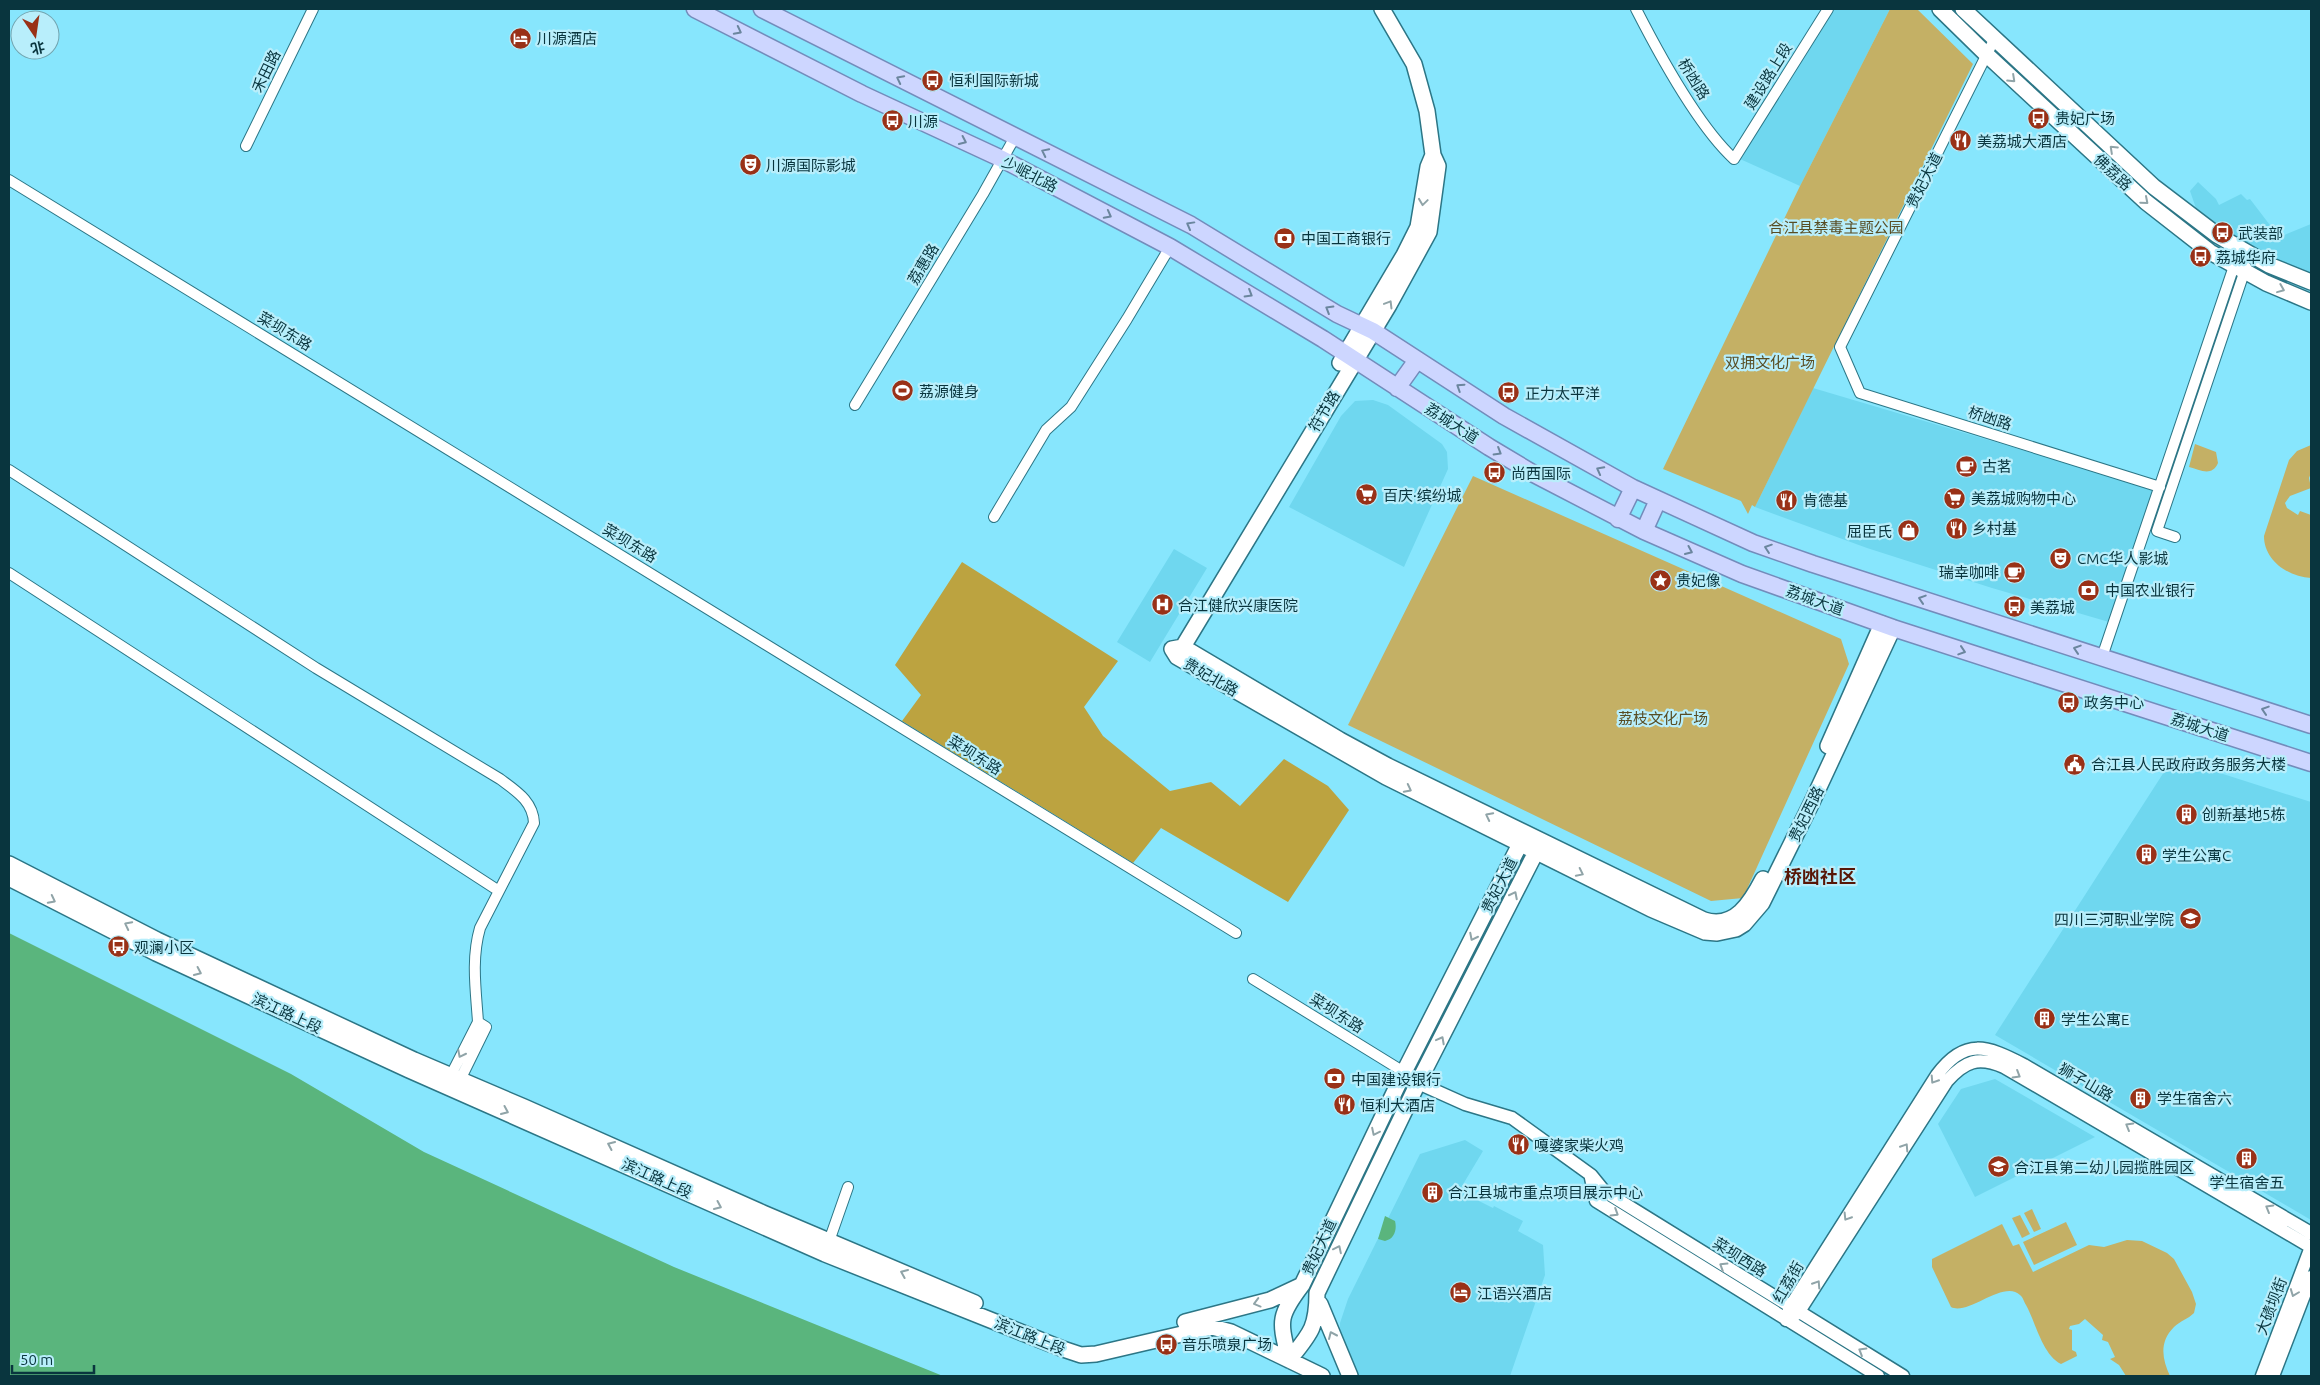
<svg xmlns="http://www.w3.org/2000/svg" width="2320" height="1385" viewBox="0 0 2320 1385" font-family="Ubuntu,'Noto Sans SC',sans-serif">
<style>
.built{fill:#6fd7ef}
.green{fill:#c4b065}
.forest{fill:#bca340}
.water{fill:#5ab57d}
.lines{fill:none;stroke-linecap:round;stroke-linejoin:round}
.minor-casing{stroke:#2c7686;stroke-width:12}
.tertiary-casing{stroke:#2c7686;stroke-width:15}
.secondary-casing{stroke:#2c7686;stroke-width:18}
.primary-casing{stroke:#738cbb;stroke-width:19}
.minor{stroke:#fff;stroke-width:10}
.tertiary{stroke:#fff;stroke-width:12}
.secondary{stroke:#fff;stroke-width:15}
.primary{stroke:#cdd6ff;stroke-width:16}
.oneway{stroke:#6b869e}
.oneway2{stroke:#90a4a8}
.labels{text-anchor:middle;dominant-baseline:central;stroke-width:4.5;stroke-linejoin:round;paint-order:stroke}
.poi-label{font-size:15px;fill:#09353e;stroke:#b8eefb;text-anchor:start}
.street-label{font-size:15px;fill:#09353e;stroke:#b8eefb}
.park-label{font-size:15px;fill:#584d24;stroke:#b8eefb}
.quarter-label{font-size:18px;font-weight:bold;fill:#581606;stroke:#b8eefb}
</style>
<rect width="100%" height="100%" fill="#87e6fd"/>
<path class="built" d="M1835,9H1890L1800,186L1740,159Z
M2198,182L2216,199L2219,205L2241,194L2247,200L2250,199L2276,233L2282,236L2311,224V277L2266,256L2199,217L2190,191Z
M1813,388L2154,489L2109,622L1992,588L1867,548L1755,507Z
M1373,400L1388,405L1442,444L1447,452L1448,469L1404,567L1289,507L1341,416L1355,401Z
M1174,549L1207,568L1150,662L1117,642Z
M2173,758L2311,802V1220L1995,1035Z
M1995,1079L2095,1137L1975,1197L1938,1124L1961,1089Z
M1465,1140L1483,1151L1459,1191L1493,1208L1494,1206L1523,1221L1518,1231L1543,1245L1545,1275L1510,1376H1353L1340,1340V1323L1348,1299L1420,1154Z"/>
<path class="green" d="M1890,9H1917L1973,64L1755,507L1752,505L1748,514L1741,501L1663,469L1800,186Z
M2195,444L2216,452L2218,463C2212,477 2200,470 2189,467Z
M2311,445V473L2309,478L2311,488L2290,496L2285,503L2287,508L2298,515L2300,511L2311,515V578C2289,577 2264,561 2264,536L2289,460L2297,451Z
M1473,476L1841,639L1849,664L1743,898L1711,901L1348,725Z
M2032,1209L2041,1229L2034,1232L2024,1213Z
M2020,1215L2030,1234L2022,1238L2012,1218Z
M2066,1222L2077,1245L2034,1265L2023,1242Z
M2002,1224L2013,1246L2019,1244L2033,1272L2089,1245L2104,1247L2127,1240L2142,1241L2167,1253L2174,1259L2192,1292L2196,1304L2194,1313C2188,1319 2180,1321 2174,1327C2159,1342 2162,1359 2170,1376H2126L2119,1365L2110,1359L2115,1357L2108,1342L2102,1340L2103,1335L2085,1319L2079,1324L2070,1326L2069,1329L2072,1330V1350L2076,1352L2077,1356L2061,1364C2042,1354 2036,1323 2026,1305C2024,1302 2023,1297 2020,1295C2004,1279 1968,1316 1951,1307L1932,1267V1259Z"/>
<path class="forest" d="M962,562L1118,661L1084,707L1103,736L1170,791L1211,782L1240,806L1284,759L1328,786L1349,810L1288,902L1161,828L1133,863L902,721L921,695L895,665Z"/>
<path class="water" d="M9,933L291,1074L424,1152L674,1267L943,1376H9Z
M1385,1216L1395,1221C1397,1229 1395,1239 1385,1241L1378,1239Z"/>
<g class="lines">
<defs>
<path id="minor" d="M1636,9C1659,54 1697,125 1734,159L1828,9
M1994,40L1840,347L1860,393L2160,487
M246,146L313,9
M9,180L1236,933
M855,405L983,194L1015,137
M9,470L316,668L500,779C516,791 533,801 534,823L480,928C471,959 476,991 478,1022L486,1027L460,1080L455,1084
M994,517L1046,430L1071,407L1127,319L1170,247
M2175,537L2157,531L2246,267
M9,573L499,891
M2102,657L2234,266L2250,254
M1253,979L1404,1072
M451,1080V1075L478,1022
M827,1247L848,1187"/>
<path id="tertiary" d="M1404,1072L1418,1083L1465,1104L1512,1118L1591,1175L1604,1191L1903,1376
M1591,1178L1596,1201L1878,1376
M1786,1320L1790,1307L1937,1075C1965,1037 1987,1046 2024,1065L2311,1233
M1786,1320L1798,1313L1947,1081C1965,1061 1978,1056 2004,1067L2311,1247
M2262,1376L2311,1247
M2273,1376L2311,1277"/>
<path id="secondary" d="M1940,9L1987,55L2146,202L2210,252L2266,283L2311,302
M1963,9L2154,187L2217,235L2269,265L2311,282
M1340,363L1404,255L1418,227L1428,167L1433,155
M1172,649L1177,657L1386,777L1651,909L1705,932L1717,933L1736,929L1744,924L1762,903L1812,802L1893,628
M1172,649L1183,647L1340,740L1388,766L1704,920C1735,930 1751,902 1763,879
M1178,655L1389,305L1429,232L1438,166L1433,155L1427,111L1414,64L1382,9
M1828,746L1882,624
M9,864L157,940L414,1060L524,1107L763,1213L975,1303
M9,878L156,953L409,1070L825,1254L1063,1349L1081,1355L1096,1354L1212,1327L1231,1332L1322,1376
M1320,1304L1350,1376
M1185,1322L1270,1300L1302,1285
M1289,1360C1280,1321 1277,1318 1302,1285L1404,1072L1520,844L1527,841
M1289,1360C1310,1334 1317,1328 1317,1293L1418,1083L1536,852L1534,842"/>
<path id="primary" d="M695,9L862,94L1002,159L1170,247L1323,339L1489,447L1534,474L1644,531L1742,574L1893,628L2311,763
M762,9L1191,225L1337,314L1373,331L1504,416L1633,488L1753,543L1813,564L2311,725
M1397,388L1417,360
M1618,519L1633,488
M1644,531L1658,500"/>
</defs>
<use href="#minor" class="minor-casing"/>
<use href="#tertiary" class="tertiary-casing"/>
<use href="#secondary" class="secondary-casing"/>
<use href="#primary" class="primary-casing"/>
<use href="#minor" class="minor"/>
<use href="#tertiary" class="tertiary"/>
<use href="#secondary" class="secondary"/>
<use href="#primary" class="primary"/>
</g>
<defs><path id="oneway-chevron" d="M-2-3.5L2.5 0L-2 3.5" fill="none" stroke-width="1.6" stroke-linecap="round" stroke-linejoin="round" transform="scale(1.25)"/></defs>
<g class="oneway">
<use href="#oneway-chevron" transform="translate(738 31) rotate(27)"/>
<use href="#oneway-chevron" transform="translate(900 79) rotate(-153)"/>
<use href="#oneway-chevron" transform="translate(963 141) rotate(25)"/>
<use href="#oneway-chevron" transform="translate(1045 152) rotate(-154)"/>
<use href="#oneway-chevron" transform="translate(1108 215) rotate(28)"/>
<use href="#oneway-chevron" transform="translate(1190 225) rotate(-151)"/>
<use href="#oneway-chevron" transform="translate(1249 294) rotate(31)"/>
<use href="#oneway-chevron" transform="translate(1329 309) rotate(-149)"/>
<use href="#oneway-chevron" transform="translate(1460 387) rotate(-147)"/>
<use href="#oneway-chevron" transform="translate(1498 452) rotate(31)"/>
<use href="#oneway-chevron" transform="translate(1600 470) rotate(-152)"/>
<use href="#oneway-chevron" transform="translate(1768 548) rotate(-161)"/>
<use href="#oneway-chevron" transform="translate(1689 551) rotate(24)"/>
<use href="#oneway-chevron" transform="translate(1922 599) rotate(-162)"/>
<use href="#oneway-chevron" transform="translate(2077 649) rotate(-162)"/>
<use href="#oneway-chevron" transform="translate(1962 651) rotate(18)"/>
<use href="#oneway-chevron" transform="translate(2265 710) rotate(-162)"/>
</g>
<g class="oneway2">
<use href="#oneway-chevron" transform="translate(2012 79) rotate(43)"/>
<use href="#oneway-chevron" transform="translate(2113 149) rotate(-137)"/>
<use href="#oneway-chevron" transform="translate(2145 201) rotate(41)"/>
<use href="#oneway-chevron" transform="translate(1423 202) rotate(98)"/>
<use href="#oneway-chevron" transform="translate(2281 289) rotate(22)"/>
<use href="#oneway-chevron" transform="translate(1389 304) rotate(-59)"/>
<use href="#oneway-chevron" transform="translate(1408 789) rotate(27)"/>
<use href="#oneway-chevron" transform="translate(1489 816) rotate(-153)"/>
<use href="#oneway-chevron" transform="translate(1580 873) rotate(26)"/>
<use href="#oneway-chevron" transform="translate(1514 895) rotate(-63)"/>
<use href="#oneway-chevron" transform="translate(52 900) rotate(27)"/>
<use href="#oneway-chevron" transform="translate(128 925) rotate(-153)"/>
<use href="#oneway-chevron" transform="translate(1473 937) rotate(117)"/>
<use href="#oneway-chevron" transform="translate(198 972) rotate(25)"/>
<use href="#oneway-chevron" transform="translate(1441 1040) rotate(-62)"/>
<use href="#oneway-chevron" transform="translate(461 1054) rotate(117)"/>
<use href="#oneway-chevron" transform="translate(2017 1075) rotate(31)"/>
<use href="#oneway-chevron" transform="translate(1934 1080) rotate(123)"/>
<use href="#oneway-chevron" transform="translate(505 1111) rotate(24)"/>
<use href="#oneway-chevron" transform="translate(2129 1126) rotate(-150)"/>
<use href="#oneway-chevron" transform="translate(1375 1132) rotate(116)"/>
<use href="#oneway-chevron" transform="translate(611 1145) rotate(-156)"/>
<use href="#oneway-chevron" transform="translate(1905 1147) rotate(-57)"/>
<use href="#oneway-chevron" transform="translate(718 1206) rotate(24)"/>
<use href="#oneway-chevron" transform="translate(2269 1208) rotate(-150)"/>
<use href="#oneway-chevron" transform="translate(1615 1213) rotate(32)"/>
<use href="#oneway-chevron" transform="translate(1847 1217) rotate(122)"/>
<use href="#oneway-chevron" transform="translate(1338 1249) rotate(-64)"/>
<use href="#oneway-chevron" transform="translate(1723 1266) rotate(-148)"/>
<use href="#oneway-chevron" transform="translate(904 1273) rotate(-157)"/>
<use href="#oneway-chevron" transform="translate(1817 1284) rotate(-57)"/>
<use href="#oneway-chevron" transform="translate(2294 1293) rotate(111)"/>
<use href="#oneway-chevron" transform="translate(1257 1303) rotate(165)"/>
<use href="#oneway-chevron" transform="translate(1332 1335) rotate(-114)"/>
<use href="#oneway-chevron" transform="translate(1862 1351) rotate(-149)"/>
</g>
<defs>
<symbol id="hotel-disc" viewBox="-11 -11 22 22"><circle r="9.5" fill="#993117" stroke="#b8eefb"/><path d="M-6-4.5h1.5V1H6V5H4.5V3h-9V5H-6ZM-4 0a1.8 1.8 0 1 1 3.6 0ZM.5 0V-2.5h3Q6-2.5 6 0Z" fill="#fff"/></symbol>
<symbol id="bus-disc" viewBox="-11 -11 22 22"><circle r="9.5" fill="#993117" stroke="#b8eefb"/><path d="M-5-6H5V4H4V6H2V4H-2V6H-4V4H-5ZM-3.5-4V0h7V-4ZM-3.5 1.2v1.5H-2V1.2ZM2 1.2v1.5H3.5V1.2Z" fill="#fff"/></symbol>
<symbol id="restaurant-disc" viewBox="-11 -11 22 22"><circle r="9.5" fill="#993117" stroke="#b8eefb"/><path d="M-5-6h1v4h1v-4h1v4h1v-4h1v5L-1.5 .5V6h-2V.5L-5-1ZM5-6V6H3V1.5H1.5Q1.5-4 5-6Z" fill="#fff"/></symbol>
<symbol id="theatre-disc" viewBox="-11 -11 22 22"><circle r="9.5" fill="#993117" stroke="#b8eefb"/><path d="M-5-5.5Q0-4 5-5.5V0Q5 5 0 6Q-5 5-5 0ZM-3.3-2.5H-1v1.5H-3.3ZM1-2.5H3.3v1.5H1ZM-2.8 1Q0 5.5 2.8 1Z" fill="#fff"/></symbol>
<symbol id="bank-disc" viewBox="-11 -11 22 22"><circle r="9.5" fill="#993117" stroke="#b8eefb"/><path d="M-6-4H6V4H-6ZM0-2.3a2.3 2.3 0 1 0 0 4.6a2.3 2.3 0 1 0 0-4.6Z" fill="#fff"/></symbol>
<symbol id="stadium-disc" viewBox="-11 -11 22 22"><circle r="9.5" fill="#993117" stroke="#b8eefb"/><path d="M0-5a6.5 5 0 1 0 0 10a6.5 5 0 1 0 0-10ZM-3.5-1.8h7v3.6h-7Z" fill="#fff"/></symbol>
<symbol id="cafe-disc" viewBox="-11 -11 22 22"><circle r="9.5" fill="#993117" stroke="#b8eefb"/><path d="M-5.5-4.5H6V0H3Q3 3.5 0 3.5H-2.5Q-5.5 3.5-5.5 0ZM3-3.2v2h1.7v-2ZM-6 4.5H4V6H-6Z" fill="#fff"/></symbol>
<symbol id="supermarket-disc" viewBox="-11 -11 22 22"><circle r="9.5" fill="#993117" stroke="#b8eefb"/><path d="M-6-5.5h2.5l.6 2H6L4.5 2H-2.5L-4.4-4H-6ZM-1.5 3.2a1.3 1.3 0 1 0 .1 0ZM3 3.2a1.3 1.3 0 1 0 .1 0Z" fill="#fff"/></symbol>
<symbol id="shop-disc" viewBox="-11 -11 22 22"><circle r="9.5" fill="#993117" stroke="#b8eefb"/><path d="M-5-2.5h2.3a2.7 3.5 0 0 1 5.4 0H5L5.5 6h-11ZM-1.5-2.5h3a1.5 2.3 0 0 0-3 0Z" fill="#fff"/></symbol>
<symbol id="sight-disc" viewBox="-11 -11 22 22"><circle r="9.5" fill="#993117" stroke="#b8eefb"/><path d="M0-6L1.8-2.2L6-1.7L2.9 1.2L3.7 5.4L0 3.3L-3.7 5.4L-2.9 1.2L-6-1.7L-1.8-2.2Z" fill="#fff"/></symbol>
<symbol id="hospital-disc" viewBox="-11 -11 22 22"><circle r="9.5" fill="#993117" stroke="#b8eefb"/><path d="M-5-5h3v3.5h4V-5h3V5h-3V1.5h-4V5h-3Z" fill="#fff"/></symbol>
<symbol id="civic-disc" viewBox="-11 -11 22 22"><circle r="9.5" fill="#993117" stroke="#b8eefb"/><path d="M-.6-6.5H3V-4.5H.6V-3L4-1V1h2V6H-6V1h2V-1L-.6-3ZM-1.2 2.5V6h2.4V2.5Z" fill="#fff"/></symbol>
<symbol id="building-disc" viewBox="-11 -11 22 22"><circle r="9.5" fill="#993117" stroke="#b8eefb"/><path d="M-4-6H4V6H1V3H-1V6H-4ZM-2.5-4.3h1.7v1.8h-1.7ZM.8-4.3h1.7v1.8H.8ZM-2.5-1h1.7V.8h-1.7ZM.8-1h1.7V.8H.8Z" fill="#fff"/></symbol>
<symbol id="university-disc" viewBox="-11 -11 22 22"><circle r="9.5" fill="#993117" stroke="#b8eefb"/><path d="M0-5L7-2L0 1L-7-2ZM-4 1L0 2.5L4 1V4Q0 6-4 4Z" fill="#fff"/></symbol>
<symbol id="school-disc" viewBox="-11 -11 22 22"><circle r="9.5" fill="#993117" stroke="#b8eefb"/><path d="M0-5L7-2L0 1L-7-2ZM-4 1L0 2.5L4 1V4Q0 6-4 4Z" fill="#fff"/></symbol>
</defs>
<g fill-rule="evenodd">
<use href="#hotel-disc" x="508" y="26" width="25" height="25"/>
<use href="#bus-disc" x="920" y="68" width="25" height="25"/>
<use href="#bus-disc" x="2026" y="106" width="25" height="25"/>
<use href="#bus-disc" x="880" y="108" width="25" height="25"/>
<use href="#restaurant-disc" x="1948" y="128" width="25" height="25"/>
<use href="#theatre-disc" x="738" y="152" width="25" height="25"/>
<use href="#bus-disc" x="2210" y="220" width="25" height="25"/>
<use href="#bank-disc" x="1272" y="226" width="25" height="25"/>
<use href="#bus-disc" x="2188" y="244" width="25" height="25"/>
<use href="#stadium-disc" x="890" y="378" width="25" height="25"/>
<use href="#bus-disc" x="1496" y="380" width="25" height="25"/>
<use href="#cafe-disc" x="1954" y="454" width="25" height="25"/>
<use href="#bus-disc" x="1482" y="460" width="25" height="25"/>
<use href="#supermarket-disc" x="1354" y="482" width="25" height="25"/>
<use href="#supermarket-disc" x="1942" y="486" width="25" height="25"/>
<use href="#restaurant-disc" x="1774" y="488" width="25" height="25"/>
<use href="#restaurant-disc" x="1944" y="516" width="25" height="25"/>
<use href="#shop-disc" x="1896" y="518" width="25" height="25"/>
<use href="#theatre-disc" x="2048" y="546" width="25" height="25"/>
<use href="#cafe-disc" x="2002" y="560" width="25" height="25"/>
<use href="#sight-disc" x="1648" y="568" width="25" height="25"/>
<use href="#bank-disc" x="2076" y="578" width="25" height="25"/>
<use href="#hospital-disc" x="1150" y="592" width="25" height="25"/>
<use href="#bus-disc" x="2002" y="594" width="25" height="25"/>
<use href="#bus-disc" x="2056" y="690" width="25" height="25"/>
<use href="#civic-disc" x="2062" y="752" width="25" height="25"/>
<use href="#building-disc" x="2174" y="802" width="25" height="25"/>
<use href="#building-disc" x="2134" y="842" width="25" height="25"/>
<use href="#university-disc" x="2178" y="906" width="25" height="25"/>
<use href="#bus-disc" x="106" y="934" width="25" height="25"/>
<use href="#building-disc" x="2032" y="1006" width="25" height="25"/>
<use href="#bank-disc" x="1322" y="1066" width="25" height="25"/>
<use href="#building-disc" x="2128" y="1086" width="25" height="25"/>
<use href="#restaurant-disc" x="1332" y="1092" width="25" height="25"/>
<use href="#restaurant-disc" x="1506" y="1132" width="25" height="25"/>
<use href="#building-disc" x="2234" y="1146" width="25" height="25"/>
<use href="#school-disc" x="1986" y="1154" width="25" height="25"/>
<use href="#building-disc" x="1420" y="1180" width="25" height="25"/>
<use href="#hotel-disc" x="1448" y="1280" width="25" height="25"/>
<use href="#bus-disc" x="1154" y="1332" width="25" height="25"/>
</g>
<g class="labels">
<g class="poi-label">
<text x="537" y="38">川源酒店</text>
<text x="949" y="80">恒利国际新城</text>
<text x="2055" y="118">贵妃广场</text>
<text x="908" y="121">川源</text>
<text x="1977" y="141">美荔城大酒店</text>
<text x="766" y="165">川源国际影城</text>
<text x="2238" y="233">武装部</text>
<text x="1301" y="238">中国工商银行</text>
<text x="2216" y="257">荔城华府</text>
<text x="919" y="391">荔源健身</text>
<text x="1525" y="393">正力太平洋</text>
<text x="1982" y="466">古茗</text>
<text x="1511" y="473">尚西国际</text>
<text x="1383" y="495">百庆·缤纷城</text>
<text x="1971" y="498">美荔城购物中心</text>
<text x="1803" y="500">肯德基</text>
<text x="1972" y="528">乡村基</text>
<text x="1892" y="531" text-anchor="end">屈臣氏</text>
<text x="2077" y="558">CMC华人影城</text>
<text x="1999" y="572" text-anchor="end">瑞幸咖啡</text>
<text x="1676" y="580">贵妃像</text>
<text x="2105" y="590">中国农业银行</text>
<text x="1178" y="605">合江健欣兴康医院</text>
<text x="2030" y="607">美荔城</text>
<text x="2084" y="702">政务中心</text>
<text x="2091" y="764">合江县人民政府政务服务大楼</text>
<text x="2202" y="814">创新基地5栋</text>
<text x="2162" y="855">学生公寓C</text>
<text x="2174" y="919" text-anchor="end">四川三河职业学院</text>
<text x="134" y="947">观澜小区</text>
<text x="2061" y="1019">学生公寓E</text>
<text x="1351" y="1079">中国建设银行</text>
<text x="2157" y="1098">学生宿舍六</text>
<text x="1360" y="1105">恒利大酒店</text>
<text x="1534" y="1145">嘎婆家柴火鸡</text>
<text x="2014" y="1167">合江县第二幼儿园揽胜园区</text>
<text x="2247" y="1182" text-anchor="middle">学生宿舍五</text>
<text x="1448" y="1192">合江县城市重点项目展示中心</text>
<text x="1477" y="1293">江语兴酒店</text>
<text x="1182" y="1344">音乐喷泉广场</text>
</g>
<g class="street-label">
<text transform="translate(266 71) rotate(-64)">禾田路</text>
<text transform="translate(1768 76) rotate(-58)">建设路上段</text>
<text transform="translate(1694 79) rotate(58)">桥凼路</text>
<text transform="translate(2113 172) rotate(43)">佛荔路</text>
<text transform="translate(1030 174) rotate(27)">少岷北路</text>
<text transform="translate(1924 180) rotate(-63)">贵妃大道</text>
<text transform="translate(923 264) rotate(-59)">荔惠路</text>
<text transform="translate(285 331) rotate(31)">菜坝东路</text>
<text transform="translate(1324 411) rotate(-59)">符节路</text>
<text transform="translate(1990 418) rotate(18)">桥凼路</text>
<text transform="translate(1452 423) rotate(33)">荔城大道</text>
<text transform="translate(630 543) rotate(31)">菜坝东路</text>
<text transform="translate(1815 600) rotate(20)">荔城大道</text>
<text transform="translate(1211 677) rotate(30)">贵妃北路</text>
<text transform="translate(2200 727) rotate(18)">荔城大道</text>
<text transform="translate(975 755) rotate(32)">菜坝东路</text>
<text transform="translate(1806 814) rotate(-64)">贵妃西路</text>
<text transform="translate(1499 885) rotate(-63)">贵妃大道</text>
<text transform="translate(287 1013) rotate(25)">滨江路上段</text>
<text transform="translate(1337 1013) rotate(32)">菜坝东路</text>
<text transform="translate(2086 1082) rotate(30)">狮子山路</text>
<text transform="translate(657 1178) rotate(24)">滨江路上段</text>
<text transform="translate(1319 1247) rotate(-65)">贵妃大道</text>
<text transform="translate(1740 1257) rotate(32)">菜坝西路</text>
<text transform="translate(1788 1282) rotate(-60)">红荔街</text>
<text transform="translate(2271 1306) rotate(-69)">大碛坝街</text>
<text transform="translate(1030 1336) rotate(22)">滨江路上段</text>
</g>
<g class="park-label">
<text x="1836" y="227">合江县禁毒主题公园</text>
<text x="1770" y="362">双拥文化广场</text>
<text x="1663" y="718">荔枝文化广场</text>
</g>
<g class="quarter-label">
<text x="1820" y="876">桥凼社区</text>
</g>
</g>
<rect width="2320" height="1385" fill="none" stroke="#09353e" stroke-width="20"/>
<g transform="translate(35 35) rotate(167)"><circle r="24" fill="#b8eefb" stroke="#72a4af"/>
<path d="M0-4L9 19L0 12L-9 19Z" fill="#993117"/>
<text y="-8" font-size="14" font-weight="bold" text-anchor="middle" fill="#09353e">北</text>
</g>
<path d="M12 1365v8h82v-8" fill="none" stroke="#09353e" stroke-width="2.5"/>
<text x="20" y="1365" font-size="15" fill="#09353e" stroke="#b8eefb" stroke-width="4" paint-order="stroke">50 m</text>
</svg>
